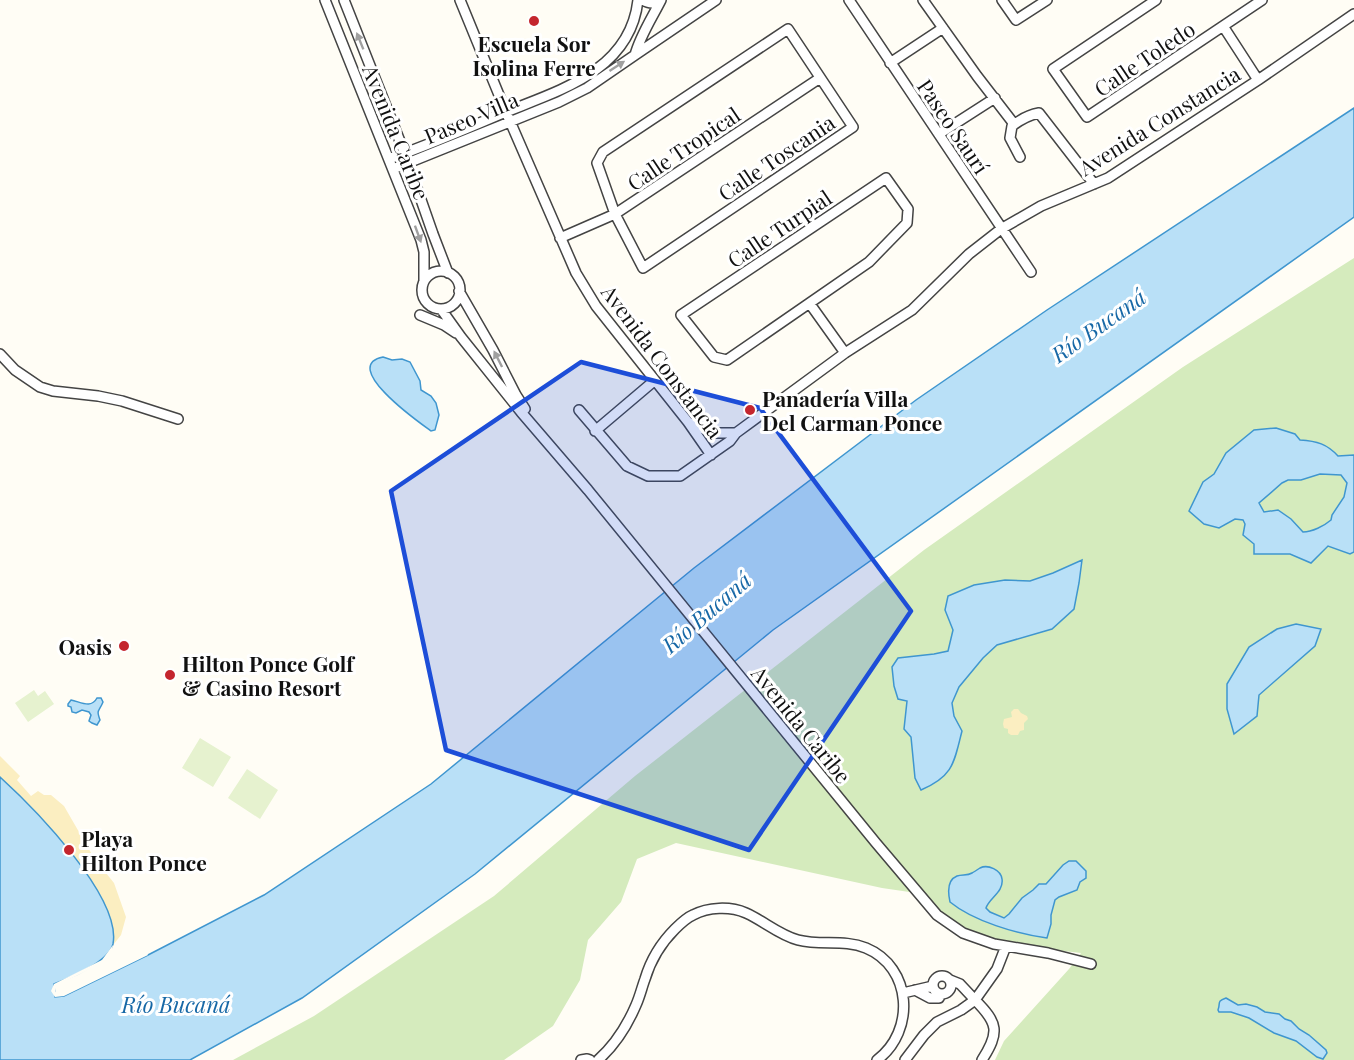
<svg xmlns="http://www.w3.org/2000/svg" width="1354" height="1060" viewBox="0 0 1354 1060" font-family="'Playfair Display',serif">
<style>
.green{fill:#d5ebbd}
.sand{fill:#fbeec1}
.pitch{fill:#e6f2cf}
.water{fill:#b9e0f7;stroke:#3f96cf;stroke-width:1.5;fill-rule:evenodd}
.pier{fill:#fffdf5}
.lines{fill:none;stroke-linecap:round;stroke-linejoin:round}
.minor-casing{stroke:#444;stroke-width:12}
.minor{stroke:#fff;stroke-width:9}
.oneway{fill:#a0a0a0}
.marked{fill:#1d4ed8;fill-opacity:0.2;stroke:#1d4ed8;stroke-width:4.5;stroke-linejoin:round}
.poi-dot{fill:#c4262e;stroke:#fff;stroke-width:2}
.labels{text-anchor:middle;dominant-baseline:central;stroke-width:6;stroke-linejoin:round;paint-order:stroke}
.poi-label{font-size:21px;font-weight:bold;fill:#111;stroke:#fff;text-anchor:start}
.street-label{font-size:21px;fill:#111;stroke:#fff}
.water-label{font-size:22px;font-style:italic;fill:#1768a6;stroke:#fff}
</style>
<rect width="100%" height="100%" fill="#fffdf5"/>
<path class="green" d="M1354,258V1060H995L1004,1041L1069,969L1081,953L1029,947L976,936L942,914L923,894L882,888L676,843L637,859L621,902L588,940L580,980L553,1026L504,1060H233L314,1016L494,896L635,776L924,550L1183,367Z"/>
<path class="sand" d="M1014,709H1018L1021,713L1027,716L1028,719L1024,723V730L1020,731L1018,735H1011L1008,733V729L1004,728L1003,724L1004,719L1012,717L1011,712Z
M0,756L20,776L17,780L31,796L38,791L44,795H51L64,806L94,858L114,883L126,917L121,935L110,949L0,796Z"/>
<path class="pitch" d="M34,690L38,696L45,691L54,704L28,722L15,703Z
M200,738L231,757L213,787L182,768Z
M247,769L278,790L260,819L228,798Z"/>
<path class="water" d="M1354,108V217L773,630L475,874L302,998L190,1060H0V777C33,807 122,897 113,944C109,962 70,978 54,984L55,997L64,996L148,955L264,895L431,784L694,568L916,400L1047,310Z
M383,357L392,360L402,359L410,362L420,381L421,390L431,396L436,403L439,415L435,430L431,431C420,423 339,366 383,357Z
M1276,428L1295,434L1300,440C1317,441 1327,444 1338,456L1354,455V552L1350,554L1328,546L1311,563L1290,554H1254V544L1243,535L1245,524L1243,520L1235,519L1219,528L1204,524L1189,511L1203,482L1214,474L1226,453L1254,430ZM1320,474L1341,475L1347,483L1344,497L1332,515L1331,520C1324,526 1312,532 1303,532L1291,519L1278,510L1264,512L1259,503L1282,483L1288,480H1301Z
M1082,560L1079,583L1074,609L1052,629L997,645L983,658L959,687L952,703L954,716L962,731C954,762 954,776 921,790L915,778L911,737L904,729L907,701L898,699L894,686L892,667L898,658L934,654L948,651L953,630L945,610L948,596L974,585L1005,580L1030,581L1053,573Z
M1296,624L1321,629L1315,646L1259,695L1257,716L1234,734L1227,709V684L1249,647L1277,629Z
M97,698H101L103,702C99,712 96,709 100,720L97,725L92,723L89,721L91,715L89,712L82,710L76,713L72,712L71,707L68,706V704L71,700C81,702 91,709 97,698Z
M1069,861H1076L1086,871V878L1080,882L1077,890L1059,897L1055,900L1051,915V924L1047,938C1017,934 973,921 950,902C948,893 947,880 957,876C962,874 967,876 972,873C974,872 977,870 980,868C988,864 1001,870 1002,879C1004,892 989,898 986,908L990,912L1004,918L1009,914L1022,898L1033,890L1039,884H1046L1063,865Z
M1226,998L1238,1005L1246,1004L1257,1007L1265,1012L1279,1014L1285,1019L1291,1021L1299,1029L1309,1035L1326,1050L1327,1053L1323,1059L1317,1057L1296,1041L1274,1033L1249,1018L1231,1012H1219L1218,1010C1221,1002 1216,1002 1226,998Z"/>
<path class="pier" d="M113,945L112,952L105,962L56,986L55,991L57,994L63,993L146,952L148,955L64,996L55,997L51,991L54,984L102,960Z"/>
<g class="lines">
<defs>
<path id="minor" d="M325,0L421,240L424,252V281
M344,0L405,154L433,234L448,273
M460,0L506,112L576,273L596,306L688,422L711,455
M643,0C649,4 654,4 660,1
M849,0L1031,272
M923,0L977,76L1014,124
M1002,0L1016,20L1047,0
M1156,0L1053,69L1087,117L1262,0
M1223,26L1258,80
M788,29L853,127L643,268L615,214L597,163L603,152Z
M635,55L716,0
M890,63L943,28
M939,134L995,98
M1020,157L1010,138L1012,126C1021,119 1028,115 1039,113L1094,184
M389,159C425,146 461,131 496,116C553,92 630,74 638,0
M393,169L559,102L587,88L635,55C640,36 652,18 661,0
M886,178L908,209L907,223L869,262L727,360L714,357L681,315Z
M560,238L615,214L820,78
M422 290a19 19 0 1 1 38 0a19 19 0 1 1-38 0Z
M459,291L493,350L516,395L525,409
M810,304L845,353
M441,309L461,337L521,412L588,490L876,843L937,915L963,933L994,944L1048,953L1091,964
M420,315L444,325L456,333
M0,354L15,370L40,387L53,391L98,396L122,401L178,419
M579,410L627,466L648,476H680L730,441L736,433L845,353L912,310L969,254L1001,229L1041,206L1108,178L1258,80L1354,14
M690,423L712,433H736
M595,431L654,381
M933 985a9 9 0 1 1 18 0a9 9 0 1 1-18 0Z
M950,980L960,984L975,1000L997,969L1006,946
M915,990L930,998H939L941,994
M903,993L933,986
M581,1060L587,1059L590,1060
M598,1060C615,1045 627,1026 636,1005C640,996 642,987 645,979C651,959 661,943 675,929C681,923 686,918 693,915C708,907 730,906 746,913C764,921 779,935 798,940C821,946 844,939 866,948C912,967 916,1031 877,1060
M905,1060L924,1035L937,1022L961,1010L975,1000C998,1023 1000,1032 982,1060"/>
</defs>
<use href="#minor" class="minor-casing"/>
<use href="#minor" class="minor"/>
</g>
<defs><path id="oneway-solid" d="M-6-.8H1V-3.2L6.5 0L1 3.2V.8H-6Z" transform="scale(1.5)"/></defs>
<g class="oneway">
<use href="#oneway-solid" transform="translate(360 41) rotate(-112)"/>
<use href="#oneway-solid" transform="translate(617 66) rotate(-33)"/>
<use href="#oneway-solid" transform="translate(418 234) rotate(70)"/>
<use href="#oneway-solid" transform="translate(498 359) rotate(-117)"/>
</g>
<path class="marked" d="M581,362L760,408L911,611L749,850L446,750L391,491Z"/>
<g class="poi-dot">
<circle cx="534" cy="21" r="6"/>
<circle cx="750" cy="410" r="6"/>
<circle cx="124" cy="646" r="6"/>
<circle cx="170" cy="675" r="6"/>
<circle cx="69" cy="850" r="6"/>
</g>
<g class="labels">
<g class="poi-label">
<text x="534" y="43" text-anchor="middle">Escuela Sor<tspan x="534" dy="24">Isolina Ferre</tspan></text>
<text x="762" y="398">Panadería Villa<tspan x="762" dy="24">Del Carman Ponce</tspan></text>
<text x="112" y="646" text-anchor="end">Oasis</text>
<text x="182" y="663">Hilton Ponce Golf<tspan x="182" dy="24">&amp; Casino Resort</tspan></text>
<text x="81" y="838">Playa<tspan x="81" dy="24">Hilton Ponce</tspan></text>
</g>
<g class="street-label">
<text transform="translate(1144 58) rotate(-34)">Calle Toledo</text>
<text transform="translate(471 117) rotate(-23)">Paseo Villa</text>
<text transform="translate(1159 120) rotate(-32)">Avenida Constancia</text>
<text transform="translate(954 126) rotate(56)">Paseo Saurí</text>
<text transform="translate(397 132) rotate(68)">Avenida Caribe</text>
<text transform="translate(683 148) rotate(-34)">Calle Tropical</text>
<text transform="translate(776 157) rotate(-34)">Calle Toscania</text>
<text transform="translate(779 228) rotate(-34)">Calle Turpial</text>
<text transform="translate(663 361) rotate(53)">Avenida Constancia</text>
<text transform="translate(802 724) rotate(51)">Avenida Caribe</text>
</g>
<g class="water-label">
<text transform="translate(1098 325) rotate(-35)">Río Bucaná</text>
<text transform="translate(706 612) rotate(-41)">Río Bucaná</text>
<text x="176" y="1004">Río Bucaná</text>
</g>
</g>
</svg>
